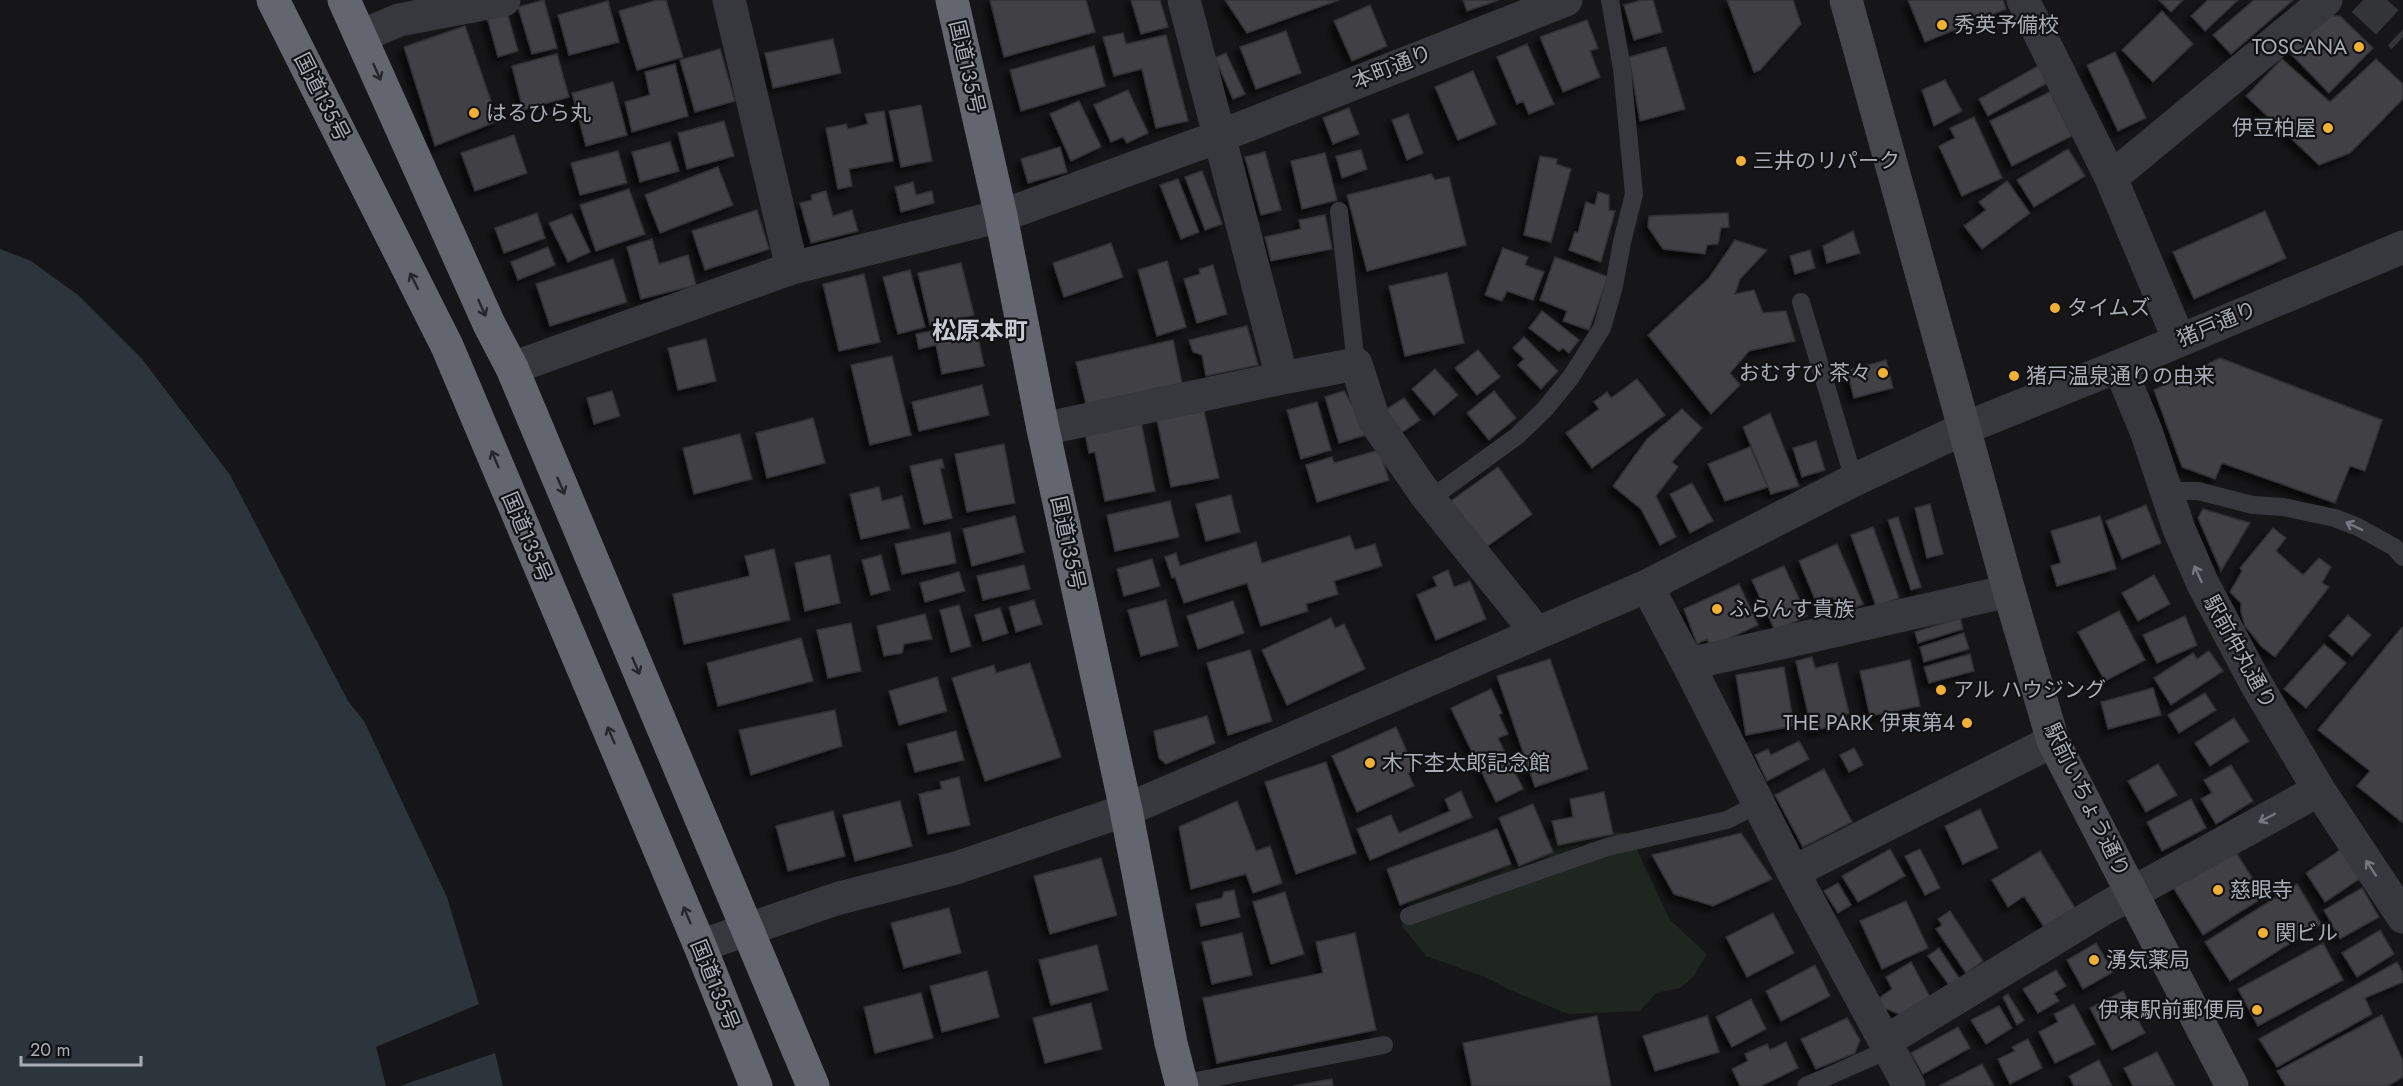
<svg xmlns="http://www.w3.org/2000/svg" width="2403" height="1086" viewBox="0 0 2403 1086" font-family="Jost,'Noto Sans JP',sans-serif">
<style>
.green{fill:#1e261f}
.water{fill:#2c353c}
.building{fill:#404145;stroke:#303034;stroke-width:1.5;filter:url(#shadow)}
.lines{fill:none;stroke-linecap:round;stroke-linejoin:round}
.street-tunnel{stroke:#333438;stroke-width:33;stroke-dasharray:33 16;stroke-linecap:butt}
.lane{stroke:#37383d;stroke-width:18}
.street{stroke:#37383d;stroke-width:33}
.secondary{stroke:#45474d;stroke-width:33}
.highway{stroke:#63666e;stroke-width:33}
.oneway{stroke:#26262a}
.oneway2{stroke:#757881}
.poi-dot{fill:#f2b134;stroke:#111113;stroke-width:2}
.labels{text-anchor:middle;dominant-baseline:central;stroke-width:4.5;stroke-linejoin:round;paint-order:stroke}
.poi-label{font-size:21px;fill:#a8adb8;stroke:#111113;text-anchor:start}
.street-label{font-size:21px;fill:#a8adb8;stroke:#111113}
.quarter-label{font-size:24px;font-weight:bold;fill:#c9ccd4;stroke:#111113}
</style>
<defs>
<filter id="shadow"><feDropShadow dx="-5.5" dy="5.5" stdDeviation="3" flood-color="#0009"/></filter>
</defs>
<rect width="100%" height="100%" fill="#161618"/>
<path class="green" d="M1566,831L1629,833L1670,920L1707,954L1693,977L1680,988L1656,993L1640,1011L1568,1014L1510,990L1485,977L1426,956L1402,926L1411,899L1491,865C1528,872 1535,840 1566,831Z"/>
<path class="water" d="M0,249L31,261L78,295L142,359L230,475L348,701L364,721L447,897L479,1004L376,1047L386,1086H0Z
M495,1053L503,1086H400Z"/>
<path class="building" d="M544,0L557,48L532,54L518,7Z
M657,0H666L683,57L637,70L619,11Z
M990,0H1086L1095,32L1004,57Z
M1131,0H1160L1168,27L1141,34Z
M1225,0H1339L1247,33Z
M1463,0H1499L1467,11Z
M1642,0H1653L1662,32L1634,40L1624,5Z
M1727,0H1793L1801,24L1760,70L1754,72Z
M1908,0H2003L2006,9L1925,42Z
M2159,0H2183L2171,12Z
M2208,0H2238L2205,31L2191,16Z
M2254,0H2293L2231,54L2213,35Z
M608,1L619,42L569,55L558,15Z
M1370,5L1387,46L1352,61L1334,21Z
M2162,11L2193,44L2153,82L2122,50Z
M507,12L518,51L498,57L487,17Z
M2323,16H2340L2373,48L2329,93L2288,51Z
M1587,20L1598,48L1590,51L1600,77L1563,92L1540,37Z
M465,26L498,121L435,146L404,47Z
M1286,31L1301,73L1256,89L1240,47Z
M1123,33L1126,44L1166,35L1188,121L1156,128L1142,69L1114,76L1103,37Z
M833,39L841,73L773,88L765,53Z
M1527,44L1554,104L1529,114L1523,101L1517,104L1497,57Z
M1094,46L1105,86L1021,111L1010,70Z
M1666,47L1685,109L1640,121L1629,57Z
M720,49L735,101L695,112L680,60Z
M2115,52L2146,118L2118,131L2087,65Z
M1226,53L1245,94L1233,99L1215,58Z
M557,54L569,97L523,110L512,66Z
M2282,59L2330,102L2376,59L2403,84V99L2350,153L2319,165L2246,96Z
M675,64L688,116L632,132L625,102L650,95L645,72Z
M2038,66L2047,83L1988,116L1979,99Z
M1473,71L1496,124L1458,140L1435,87Z
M1945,80L1962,111L1934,126L1922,90Z
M613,82L627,135L586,146L572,93Z
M1128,90L1148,133L1127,143L1123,137L1111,142L1094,105Z
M2050,92L2072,136L2012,166L1990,121Z
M1079,101L1101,147L1071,161L1050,114Z
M921,105L932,161L901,167L889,111Z
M1349,108L1359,134L1333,144L1323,118Z
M884,111L893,161L849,169L852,186L838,189L826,128L846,124L848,129L868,124L865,114Z
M1408,114L1423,153L1407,160L1392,120Z
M1974,117L2002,178L1962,196L1939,146L1955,138L1950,128Z
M724,121L734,156L687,169L678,133Z
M514,135L527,173L475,191L461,153Z
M670,142L679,171L640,182L632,152Z
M1060,147L1067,172L1028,183L1021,159Z
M2068,149L2085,176L2034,207L2017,180Z
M1361,150L1367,169L1342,178L1336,156Z
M618,151L627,183L580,195L571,163Z
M1265,152L1281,210L1261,215L1245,157Z
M1325,153L1337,200L1302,209L1291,161Z
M1540,156L1557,159L1556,164L1571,169L1551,242L1524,235Z
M718,167L733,205L660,233L645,195Z
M1202,171L1222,224L1205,230L1185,177Z
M1431,174L1435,180L1449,177L1466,245L1367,271L1347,195Z
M1178,179L1199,232L1181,239L1160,185Z
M2007,181L2030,213L1982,249L1964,226L1986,210L1979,202Z
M913,182L916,195L932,191L934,203L901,212L895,187Z
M629,189L645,234L596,251L580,205Z
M826,191L833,216L852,210L858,231L811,243L800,203L812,200L811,195Z
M1598,192L1609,195V210L1615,211L1601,262L1569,250L1575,232L1578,233L1586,202L1595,205Z
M757,210L769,249L705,270L692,231Z
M2265,211L2286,258L2194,299L2173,252Z
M537,213L545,238L504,253L495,228Z
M1728,213L1729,227L1721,228L1718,244L1707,245L1705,254L1663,249L1648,227L1649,216Z
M572,214L590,252L568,262L549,223Z
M1325,215L1332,249L1271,261L1265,237L1301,229L1299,220Z
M1853,231L1860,253L1827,263L1823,246Z
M652,239L659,264L688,255L696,285L641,299L627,247Z
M1735,240L1767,250L1740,279L1735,294L1754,290L1763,313L1786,311L1795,341L1749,351L1730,373L1740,385L1711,414L1648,335L1709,278Z
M1111,243L1123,277L1064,297L1053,263Z
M548,247L555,265L518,280L511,262Z
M1503,248L1528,257L1525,265L1544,272L1533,300L1507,291L1502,301L1485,295Z
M1810,250L1815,268L1795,274L1790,256Z
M1555,257L1608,277L1589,330L1563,321L1567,311L1540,300Z
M613,259L627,302L550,326L536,284Z
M1167,261L1186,327L1157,336L1138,270Z
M961,263L974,315L930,325L918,273Z
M1213,265L1227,314L1197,323L1184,279L1200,274L1199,269Z
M910,270L925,327L898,334L883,277Z
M1447,273L1464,343L1405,356L1389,286Z
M864,274L880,342L839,351L823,284Z
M1542,311L1579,340L1569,353L1563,348L1559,351L1529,328Z
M975,323L984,366L942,374L936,345L919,349L916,334Z
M1247,326L1258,365L1206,376L1202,355L1193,352L1189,340Z
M1524,337L1558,371L1541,389L1518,365L1524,359L1513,348Z
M706,339L716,381L678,390L668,348Z
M1173,340L1182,383L1086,404L1076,362Z
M1478,350L1500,377L1477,395L1455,368Z
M892,356L911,435L870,445L851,365Z
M2220,358L2382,420L2365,471L2350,466L2335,503L2222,463L2215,479L2182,467L2154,390Z
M1886,360L1893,388L1854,398L1847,371Z
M1435,369L1458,395L1434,415L1412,389Z
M1637,379L1665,415L1592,468L1566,433L1599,409L1594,402L1607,392L1611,398Z
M982,385L989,415L919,431L912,402Z
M612,391L620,416L594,424L587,398Z
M1344,391L1369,434L1339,443L1325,397Z
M1494,391L1516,418L1489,440L1467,413Z
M1404,398L1420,420L1398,435L1382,412Z
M1317,402L1331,450L1301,459L1287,410Z
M1682,409L1702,428L1672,462L1678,467L1656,496L1676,537L1660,545L1641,509L1613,486L1647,439Z
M1204,411L1219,478L1171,487L1157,420Z
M1770,413L1799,486L1771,494L1743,427Z
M813,418L825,463L767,478L756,433Z
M1141,422L1155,491L1105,501L1095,452L1089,453L1085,433Z
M740,434L752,479L694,494L683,448Z
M1816,441L1825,470L1802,477L1793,448Z
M1004,444L1015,503L967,512L955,454Z
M1750,447L1768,487L1725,501L1708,464Z
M1379,450L1389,480L1317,502L1306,465L1332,457L1334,463Z
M942,459L944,468H940L952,518L924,524L910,466Z
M1498,467L1532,514L1485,548L1451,501Z
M1692,483L1713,521L1690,533L1670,494Z
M879,487L882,501L902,496L910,528L861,539L850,494Z
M1231,495L1240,532L1206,541L1196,504Z
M1170,501L1179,537L1115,551L1107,515Z
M1930,504L1943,554L1927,558L1915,508Z
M2146,505L2161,543L2122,559L2106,521Z
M2203,509L2250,523L2221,571L2198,518Z
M1015,516L1024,552L972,566L963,529Z
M2100,516L2116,569L2057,586L2051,566L2061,563L2051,531Z
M1898,517L1921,587L1911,590L1888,520Z
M1873,527L1899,598L1876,606L1851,535Z
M2273,528L2286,538L2276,551L2303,575L2319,558L2331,567L2322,583L2329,587L2275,657L2261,646L2245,626L2241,612V603L2230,592L2242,571L2240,568Z
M950,532L956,563L902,574L895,544Z
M1350,536L1355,550L1375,544L1382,566L1334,581L1338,594L1306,604L1308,611L1261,626L1247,583L1184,603L1175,577L1172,578L1165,557L1176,553L1180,566L1256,542L1262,563Z
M1837,544L1863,604L1851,609L1848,601L1837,606L1833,597L1817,604L1799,561Z
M774,549L790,620L684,644L673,594L750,576L745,556Z
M830,555L840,603L805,611L795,563Z
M881,555L890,590L871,595L862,560Z
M1152,559L1160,586L1124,596L1117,569Z
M1024,565L1030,589L983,600L977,576Z
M1784,566L1807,616L1775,631L1752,580Z
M1448,570L1454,587L1470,581L1486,619L1436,640L1417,595L1437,586L1433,577Z
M959,572L965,591L925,602L920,583Z
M2154,575L2170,604L2138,621L2122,593Z
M1739,584L1758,625L1711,647L1707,639L1697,644L1684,609Z
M1034,600L1042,624L1016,632L1009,607Z
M1166,600L1178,646L1141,656L1128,610Z
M1233,601L1244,633L1198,649L1187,616Z
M959,605L971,646L951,652L940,610Z
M1000,608L1008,633L983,641L975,615Z
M2119,611L2145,660L2105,681L2078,632Z
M925,614L932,639L904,644L902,653L884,656L877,626Z
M2348,615L2371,635L2352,656L2329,636Z
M2185,616L2197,645L2157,663L2143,635Z
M1331,618L1335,628L1344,624L1365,669L1287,705L1262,650Z
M1960,618L1963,629L1918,643L1915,632Z
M851,623L861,671L828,678L817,630Z
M2402,627L2403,628V823L2357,786L2370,771L2318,730Z
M1964,633L1969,649L1924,662L1920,647Z
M801,638L813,681L718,706L707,663Z
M2324,644L2346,663L2306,708L2284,689Z
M1250,650L1272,721L1228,735L1207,663Z
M2209,651L2223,671L2171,705L2154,678L2193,653L2197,659Z
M1970,654L1974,671L1929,683L1924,667Z
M1812,657L1815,668L1837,663L1849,713L1839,716L1841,724L1812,731L1796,661Z
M1550,659L1588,769L1535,787L1497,676Z
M1910,660L1920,706L1870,716L1860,671Z
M1030,663L1061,757L985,781L952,678L994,665L996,673Z
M1784,667L1794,726L1746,735L1736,675Z
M937,677L947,711L899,725L889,691Z
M2153,688L2161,715L2108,729L2101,702Z
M1491,689L1502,713L1499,715L1508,734L1498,738L1523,789L1496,802L1451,708Z
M2205,693L2216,710L2179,733L2168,715Z
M835,710L842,746L751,775L739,730Z
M1207,716L1215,743L1166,764L1159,758L1154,731Z
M2234,718L2249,741L2210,766L2195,743Z
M1396,727L1415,770L1408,773L1414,786L1357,812L1332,756Z
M956,731L964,760L915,772L907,744Z
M1799,741L1809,759L1767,781L1755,755L1768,749L1771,755Z
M1854,748L1863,765L1849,772L1840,755Z
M1326,762L1356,853L1296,874L1265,782Z
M2158,764L2177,795L2146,812L2128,781Z
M2231,765L2253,801L2216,824L2201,799L2212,793L2204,780Z
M1824,769L1852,822L1803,847L1775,795Z
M959,777L970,825L928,834L919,794L942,789L940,782Z
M1461,791L1472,817L1370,860L1357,829L1391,815L1399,833L1450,811L1445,799Z
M1604,792L1613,834L1558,845L1552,821L1573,817L1570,799Z
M2191,799L2206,828L2162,851L2147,822Z
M900,801L912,846L855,861L843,815Z
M1237,801L1256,851L1270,846L1282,883L1253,893L1246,874L1191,889L1179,827Z
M1533,804L1553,852L1519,866L1499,818Z
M1980,809L1998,848L1963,864L1945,826Z
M833,811L845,856L788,871L776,826Z
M1497,829L1511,864L1400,905L1387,869Z
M1741,833L1772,879L1713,906L1674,894L1652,855Z
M2232,846L2264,897L2203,935L2171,884Z
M2343,848L2362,877L2325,902L2306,873Z
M1890,849L1905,876L1858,902L1842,876Z
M1920,849L1940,888L1925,895L1905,856Z
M2040,851L2075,908L2044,927L2024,896L2008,907L1992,880Z
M1101,858L1117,915L1050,934L1034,876Z
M1838,883L1851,905L1838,913L1824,891Z
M2297,884L2321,924L2230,981L2205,942Z
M2362,888L2379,917L2340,939L2324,910Z
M1234,890L1240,917L1201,926L1196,904L1222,898L1224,892Z
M1285,892L1304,954L1271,964L1253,902Z
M1906,901L1928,948L1882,969L1860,921Z
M949,908L961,953L904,968L891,923Z
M1950,911L1983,961L1966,973L1936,929L1942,925L1938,919Z
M1773,913L1794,953L1747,977L1726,937Z
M2380,930L2394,954L2357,977L2342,953Z
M1242,933L1252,975L1212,984L1202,942Z
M1355,933L1376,1030L1217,1063L1203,998L1323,973L1316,942Z
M2096,943L2113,972L2083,989L2067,960Z
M2323,943L2343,980L2258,1026L2238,989Z
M1097,945L1108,990L1051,1005L1039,960Z
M1939,948L1959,978L1949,985L1928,956Z
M1911,962L1930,997L1901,1015L1884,1008L1878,999L1892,989L1886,977Z
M2397,962L2403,973V982L2365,998L2372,1014L2277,1067L2259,1039Z
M1815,965L1830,996L1781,1021L1766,991Z
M2056,970L2066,986L2054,993L2059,1001L2038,1013L2023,989Z
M987,971L999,1017L942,1032L930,986Z
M2123,991L2145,1033L2112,1050L2090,1008Z
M921,993L933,1038L875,1053L864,1007Z
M2008,994L2024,1020L2017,1025L2003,997Z
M1751,999L1766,1029L1732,1047L1716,1017Z
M1091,1003L1102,1049L1045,1063L1033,1018Z
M2074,1004L2095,1044L2055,1063L2039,1032L2058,1022L2054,1014Z
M1999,1006L2012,1028L1986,1044L1971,1020Z
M2382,1015L2403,1061V1077L2388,1086H2286L2277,1071Z
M1597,1016L1611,1086H1472L1463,1043Z
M1707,1016L1719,1052L1655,1071L1643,1036Z
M1847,1018L1860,1040L1855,1053L1816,1069L1801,1039Z
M1958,1027L1970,1048L1923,1074L1911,1053Z
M2028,1039L2042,1068L2010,1084L1998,1059L2015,1051L2012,1047Z
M1786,1042L1798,1068L1761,1086H1740L1732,1069L1748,1061L1745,1054L1767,1044L1770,1050Z
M2157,1052L2175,1086H2133L2124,1068Z
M2099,1060L2112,1086H2074L2069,1076Z
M1982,1064L1994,1086H1939Z
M1332,1079L1333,1086H1293Z"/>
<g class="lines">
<path class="street-tunnel" d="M2363,0L2403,37"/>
<path class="lane" d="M1339,211L1356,364
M1801,302L1854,480
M2166,491H2198L2253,505L2283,507L2335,518L2358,527L2394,547L2403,557
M1430,499L1517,436L1545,409L1571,377L1602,328L1614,286L1622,242L1634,194L1622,69L1610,0
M1409,916L1607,847L1727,820L1758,804
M1181,1084L1384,1045
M1806,1086L1890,1049"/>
<path class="street" d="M729,0L792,268
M1184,0L1282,378L1356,364L1374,420L1426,495L1537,633
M2023,0L2111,178L2179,340
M361,36L399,20L504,0
M2111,178L2326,0
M2119,366L2146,431L2179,529L2203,584L2255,682L2319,790L2403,917
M512,368L792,268L1001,216L1218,137L1566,0
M1043,429L1282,378
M1647,586L1688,664L1793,872L1909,1086
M1688,664L2009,591
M1793,872L2053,741
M700,946L836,899L956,868L1126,810L1647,586L1854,480L1965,428L2119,366L2403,247
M1886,1041L2105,908L2319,790"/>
<path class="secondary" d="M1846,0L2009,591L2053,741L2232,1086"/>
<path class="highway" d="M273,0L447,346L700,946L756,1086
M344,0L489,324L512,368L813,1086
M952,0L1001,216L1043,429L1126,810L1171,1043L1182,1086"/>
</g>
<defs><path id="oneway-shaft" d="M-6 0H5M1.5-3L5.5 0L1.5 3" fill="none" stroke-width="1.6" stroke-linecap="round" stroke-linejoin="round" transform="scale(1.5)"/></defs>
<g class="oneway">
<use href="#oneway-shaft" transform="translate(377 72) rotate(66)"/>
<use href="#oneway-shaft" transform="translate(414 281) rotate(-117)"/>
<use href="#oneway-shaft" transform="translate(482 308) rotate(66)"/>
<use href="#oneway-shaft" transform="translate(495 459) rotate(-113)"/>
<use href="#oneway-shaft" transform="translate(561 486) rotate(67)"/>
<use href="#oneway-shaft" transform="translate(636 666) rotate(67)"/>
<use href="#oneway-shaft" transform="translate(611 735) rotate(-113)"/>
<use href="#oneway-shaft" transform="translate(687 915) rotate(-113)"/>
</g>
<g class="oneway2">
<use href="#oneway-shaft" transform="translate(2354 526) rotate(-155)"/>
<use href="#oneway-shaft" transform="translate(2198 574) rotate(-114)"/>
<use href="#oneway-shaft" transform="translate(2267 818) rotate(152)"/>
<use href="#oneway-shaft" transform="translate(2371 868) rotate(-123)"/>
</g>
<g class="poi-dot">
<circle cx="1942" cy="25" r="6"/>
<circle cx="2359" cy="47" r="6"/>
<circle cx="474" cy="113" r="6"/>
<circle cx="2328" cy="128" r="6"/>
<circle cx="1741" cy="161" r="6"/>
<circle cx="2055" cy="308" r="6"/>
<circle cx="1883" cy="373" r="6"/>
<circle cx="2014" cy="376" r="6"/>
<circle cx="1717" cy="609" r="6"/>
<circle cx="1941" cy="690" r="6"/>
<circle cx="1967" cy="723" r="6"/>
<circle cx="1370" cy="763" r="6"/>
<circle cx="2218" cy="890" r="6"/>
<circle cx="2263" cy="933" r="6"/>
<circle cx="2094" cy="960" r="6"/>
<circle cx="2257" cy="1010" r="6"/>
</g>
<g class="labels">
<g class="poi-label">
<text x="1954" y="25">秀英予備校</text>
<text x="2347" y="47" text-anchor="end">TOSCANA</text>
<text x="486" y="113">はるひら丸</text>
<text x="2316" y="128" text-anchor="end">伊豆柏屋</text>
<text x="1753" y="161">三井のリパーク</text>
<text x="2067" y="308">タイムズ</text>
<text x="1871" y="373" text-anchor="end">おむすび 茶々</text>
<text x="2026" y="376">猪戸温泉通りの由来</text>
<text x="1729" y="609">ふらんす貴族</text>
<text x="1953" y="690">アル ハウジング</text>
<text x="1955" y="723" text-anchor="end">THE PARK 伊東第4</text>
<text x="1382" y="763">木下杢太郎記念館</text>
<text x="2230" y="890">慈眼寺</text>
<text x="2275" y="933">関ビル</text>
<text x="2106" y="960">湧気薬局</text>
<text x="2245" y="1010" text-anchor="end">伊東駅前郵便局</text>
</g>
<g class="street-label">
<text transform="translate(967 67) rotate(77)">国道135号</text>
<text transform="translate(1392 67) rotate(-22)">本町通り</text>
<text transform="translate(322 97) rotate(63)">国道135号</text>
<text transform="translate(2217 324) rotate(-23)">猪戸通り</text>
<text transform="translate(527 537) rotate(67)">国道135号</text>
<text transform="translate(1068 543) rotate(78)">国道135号</text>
<text transform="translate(2240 652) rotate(61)">駅前仲丸通り</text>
<text transform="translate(2087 800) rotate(64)">駅前いちょう通り</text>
<text transform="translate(715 985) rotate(68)">国道135号</text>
</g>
<g class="quarter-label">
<text x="980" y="330">松原本町</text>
</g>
</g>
<path d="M21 1056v9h120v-9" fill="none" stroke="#a8adb8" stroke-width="3"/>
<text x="30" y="1056" font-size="18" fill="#a8adb8" stroke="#111113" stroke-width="4.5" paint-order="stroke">20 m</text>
</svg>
